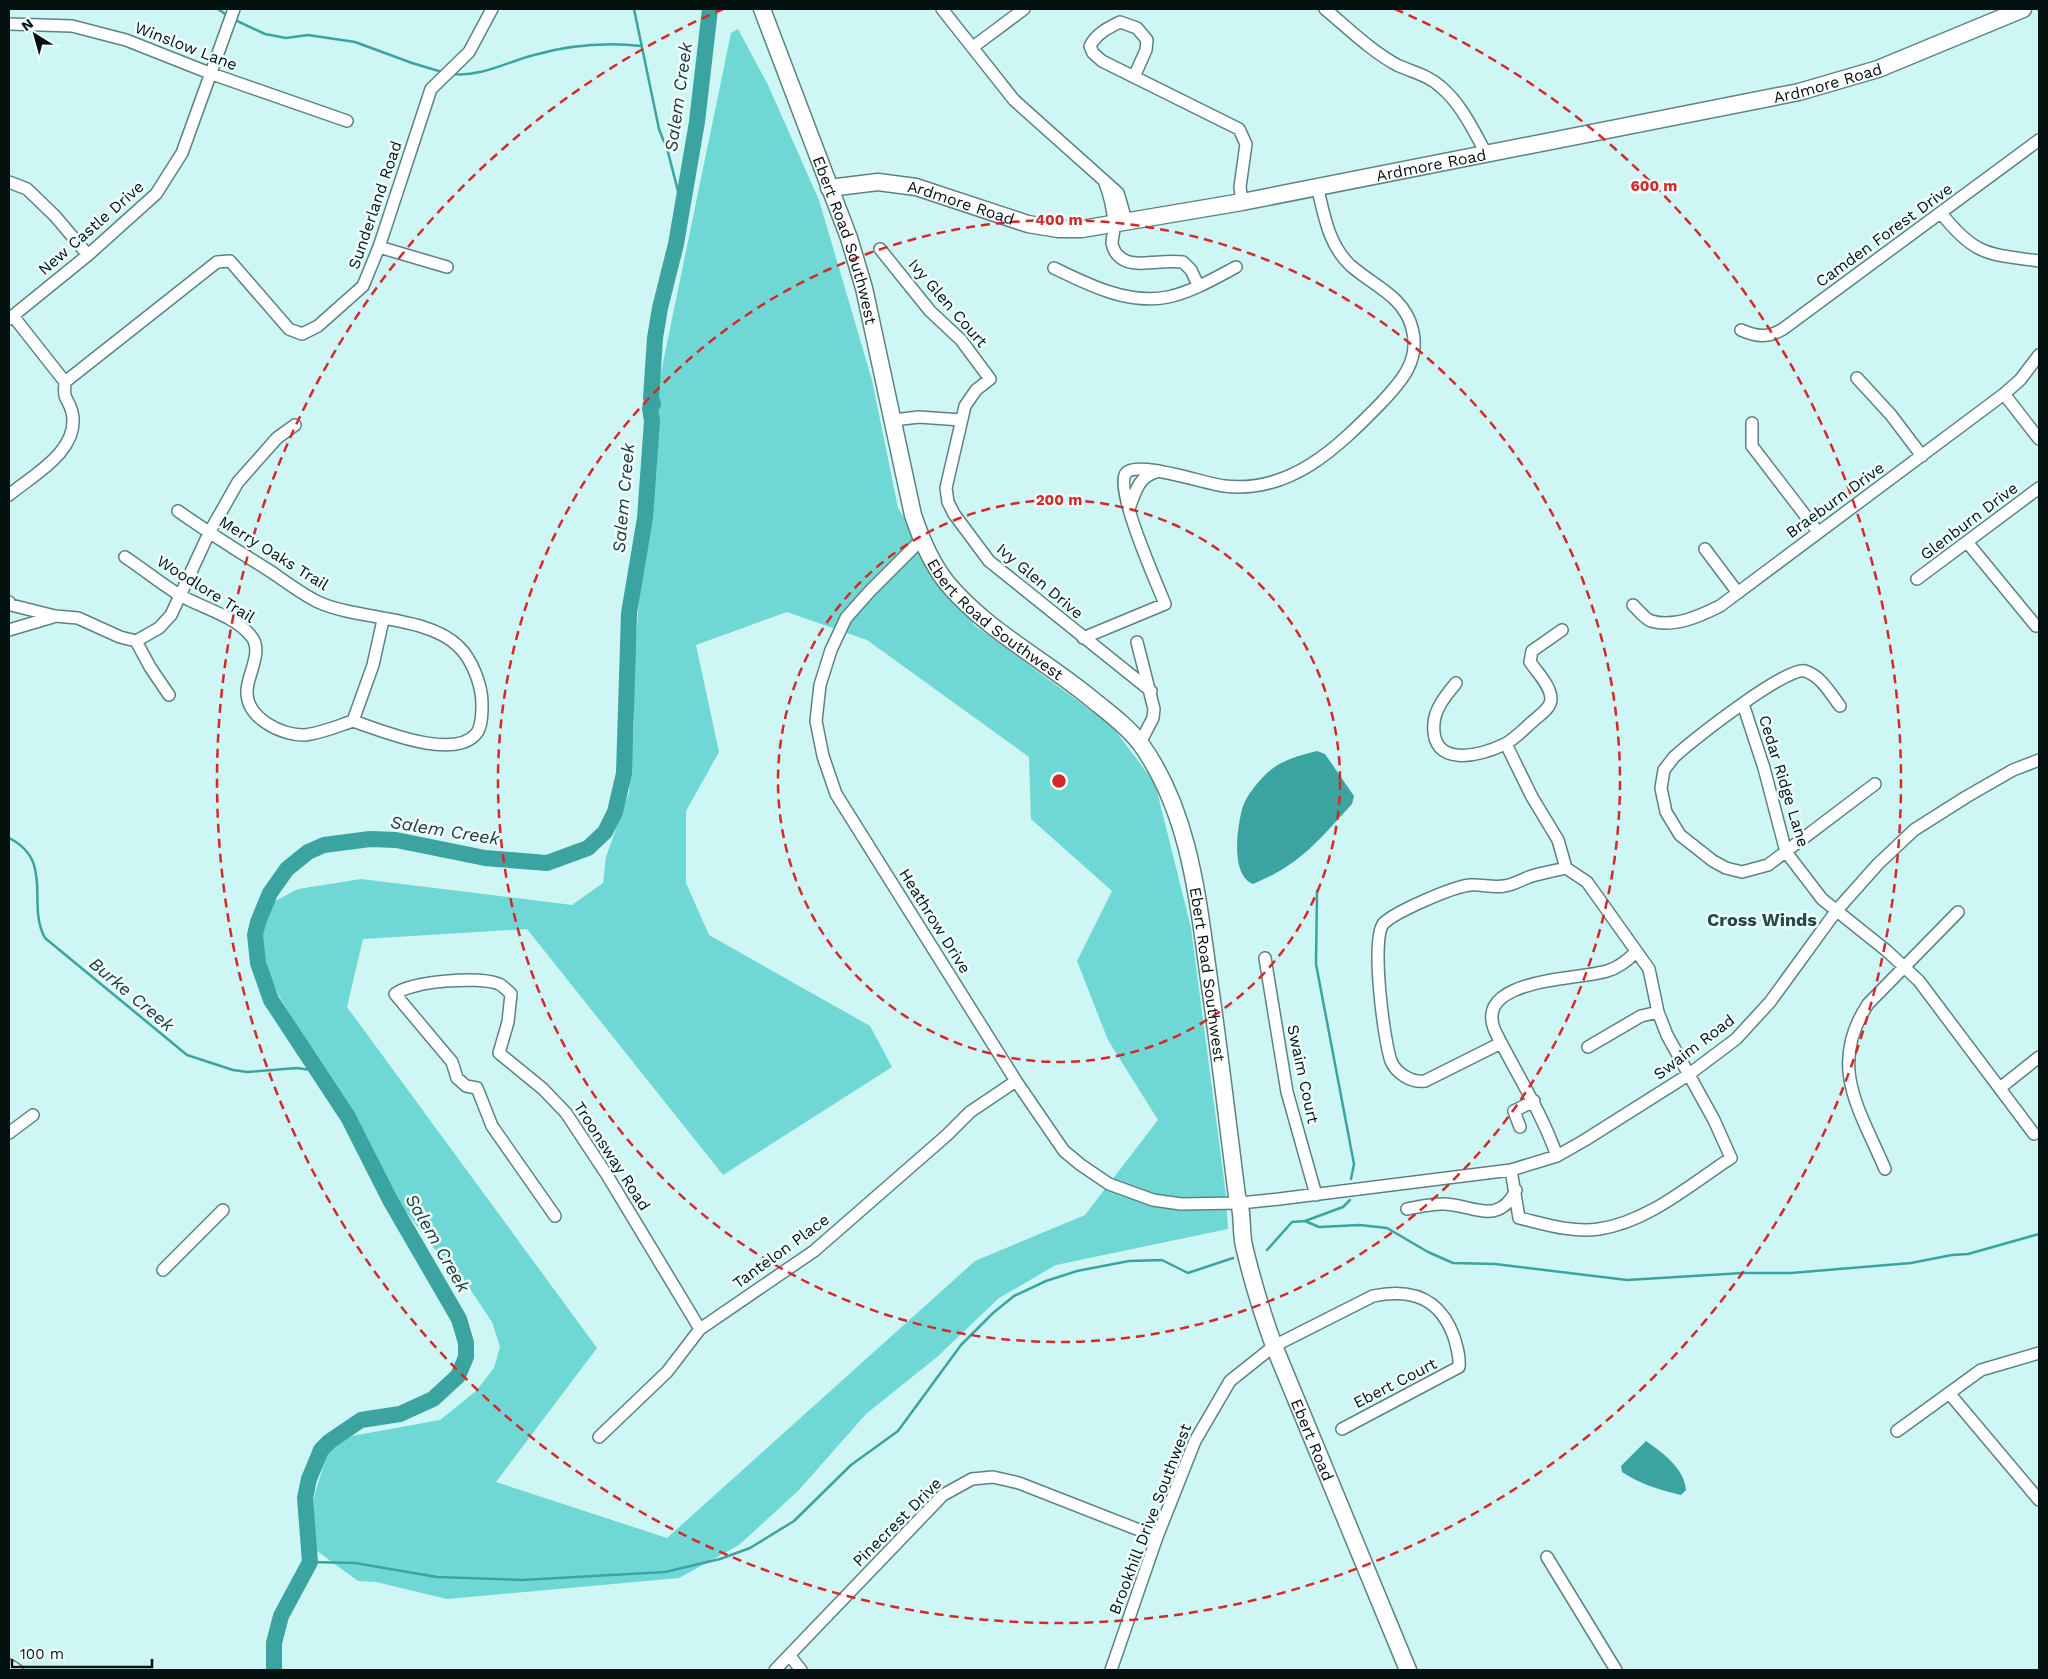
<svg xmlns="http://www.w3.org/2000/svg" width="2048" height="1679" viewBox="0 0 2048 1679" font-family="'Work Sans',sans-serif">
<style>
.green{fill:#6fd8d4;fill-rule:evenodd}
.water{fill:#3ca4a0}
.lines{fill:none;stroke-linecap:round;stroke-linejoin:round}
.stream{stroke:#3ca4a0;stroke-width:2.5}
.river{stroke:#3ca4a0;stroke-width:16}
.street-casing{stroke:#5d8381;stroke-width:14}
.secondary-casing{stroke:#5d8381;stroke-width:19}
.street{stroke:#fff;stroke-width:11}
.secondary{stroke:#fff;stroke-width:16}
.ring{fill:none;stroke:#d62828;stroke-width:2.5;stroke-dasharray:9 6}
.labels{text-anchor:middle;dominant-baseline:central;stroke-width:5;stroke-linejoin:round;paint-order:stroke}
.street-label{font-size:16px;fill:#031110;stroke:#eefefd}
.water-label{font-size:18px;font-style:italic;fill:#223a39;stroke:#eefefd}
.neighbourhood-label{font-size:18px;font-weight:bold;fill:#244847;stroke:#eefefd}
.centre{fill:#d62828;stroke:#eefefd;stroke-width:2.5}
.ring-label{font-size:15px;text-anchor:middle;font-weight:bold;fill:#d62828;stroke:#eefefd;stroke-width:5;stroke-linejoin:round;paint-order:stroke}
</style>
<rect width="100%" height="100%" fill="#cdf6f4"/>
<path class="green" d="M738,29L768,85L819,200L872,380L898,508L974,625L1111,725L1155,783L1191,928L1226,1195L1228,1229L1056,1265L999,1298L937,1357L866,1414L798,1491L739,1545L679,1578L447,1599L376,1582L358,1581L317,1551L312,1503L327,1454L346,1437L440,1420L476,1391L494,1368L500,1347L492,1322L464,1280L431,1245L397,1199L356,1123L279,996L262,961L261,930L275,901L298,889L361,879L572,905L603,883L606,857L629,792L634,725L633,669L659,382L731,33ZM787,612L867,640L1029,757L1031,819L1112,891L1077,961L1108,1040L1158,1120L1085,1215L975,1261L667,1538L496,1482L597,1348L347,1007L363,939L527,929L723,1175L892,1067L870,1026L709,935L686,883V811L719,752L696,645Z"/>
<path class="water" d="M1317,751L1325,754L1354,796L1352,804C1318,841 1301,864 1253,884C1230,875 1237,826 1243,806C1247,795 1257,783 1265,775C1280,760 1298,756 1317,751Z
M1646,1441C1663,1453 1684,1468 1686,1490L1681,1495C1660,1490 1640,1484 1622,1472L1621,1466Z"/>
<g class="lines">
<path class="stream" d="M218,9L228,16
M634,9L659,129L668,152L682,207
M235,20L265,34L286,38L308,35L355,42L412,63L442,72
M452,74C481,77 507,62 534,55C570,45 604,42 641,46
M9,838C55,861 26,904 45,938L187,1055L233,1070L247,1072L297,1068L318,1071
M1317,891L1316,964L1354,1164L1351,1179
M1305,1221L1319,1227L1360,1225L1387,1228L1428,1252L1453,1263L1495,1264L1627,1280L1743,1273H1791L1911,1263L1952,1255L1968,1254L2039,1234
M1267,1250L1292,1222L1305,1221L1343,1207L1350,1200
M310,1562L355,1563L437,1577L522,1580L665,1572L720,1559L750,1548L794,1521L851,1465L898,1431L961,1345L993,1313L1014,1296L1046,1281L1077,1271L1129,1261L1162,1260L1188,1273L1233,1258"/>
<path class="river" d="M274,1670V1643L281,1616L310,1562L305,1498L309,1479L321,1450L330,1441L361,1420L400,1414L433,1399L458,1376L466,1357V1343L459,1319L390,1200L348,1117L271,1000L258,963L255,935L258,922L270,893L287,869L308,852L324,845L370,839L396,840L485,858L547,863L588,848L605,832L615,812L624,773L629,613L645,518L652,421L650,408L653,404L651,398L655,338L660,308L676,244L697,122L710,9"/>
<defs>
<path id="street" d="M942,9L1014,100L1118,193L1127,223
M1325,9C1348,28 1371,51 1397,65C1412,72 1428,75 1441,87C1462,105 1473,130 1486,153
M9,24L72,26L126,40L212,74L347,121
M973,47L1024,9
M1134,77L1146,50L1147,40L1137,28L1120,22C1108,28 1097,33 1090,46L1093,53L1102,61L1239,129L1246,144L1240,187L1242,202
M9,182L27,189L55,216L88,255
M1105,183C1110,196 1113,210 1114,224C1115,230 1112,237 1112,243C1114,256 1125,263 1137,263C1152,264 1166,260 1183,262L1191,270L1198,285
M1941,213C1975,256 1988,254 2039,261
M379,247L447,267
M880,249L930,311L961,340L990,379L976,390L965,406L946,488L948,502L954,514L989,561L1151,691
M1054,268C1089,285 1128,305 1168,297C1192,292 1215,278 1236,267
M9,319L88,255L156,194L182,153L234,9
M1741,330C1757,337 1768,338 1783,329L2039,140
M1857,378L1891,415L1922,456
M65,382L217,262L230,261L289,329L302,334L318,326L363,286L379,247L431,89L469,52L492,9
M2004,394L2039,439
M893,420L919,417L961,420
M1752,423V446L1818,532
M9,495C33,475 81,450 72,412C68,397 63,402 65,382L13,316
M1130,506C1136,490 1139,477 1156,472
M178,511C209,533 241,553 273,573C287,583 302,594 318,602C357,620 428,616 458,646C472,659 482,685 482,704C482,713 482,727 476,734C453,761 380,730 353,721
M921,540L870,591L846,618L831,650L820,685L816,721L823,756L836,794L1016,1081L1064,1151L1081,1165L1109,1184L1153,1200L1181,1204L1240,1203L1279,1199L1511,1170L1557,1156L1585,1140L1688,1075L1736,1039L1770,1002L1837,910L1878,864L1914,830L1966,797L2013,770L2039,760
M1967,542L2036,626
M1705,549L1738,593
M125,557C143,569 160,583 178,594C201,608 234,615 251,636C264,651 247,675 247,691C246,718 282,736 305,735C322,733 338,726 353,721L373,665L383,620
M1917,579L2039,488
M9,602L11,605L55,616L78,618L120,637L136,641L159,628L171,615L209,533L238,482L277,438L295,425
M1633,605C1638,610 1645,619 1651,621C1674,628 1700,616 1720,606L2004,394L2020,380L2039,355
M9,630L53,617
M1083,638L1165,604C1157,584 1114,488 1126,473C1137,460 1206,484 1224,486C1291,494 1338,447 1381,403C1401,382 1421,360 1412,328C1404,296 1372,285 1350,265C1328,244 1324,214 1317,186
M136,641L150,667L169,695
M1137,642L1154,709L1153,718L1140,743
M1456,683C1447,694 1435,708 1434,723C1430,769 1480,756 1505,744C1515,739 1524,729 1532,722C1538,716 1551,709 1551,699C1551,686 1537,672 1530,662L1532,651L1562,630
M1743,704L1764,768L1786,852L1822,899L1887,951L1919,981L2034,1134
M1840,706C1830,693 1821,676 1805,671C1786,666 1692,741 1674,757L1664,770L1661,788L1666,812L1680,835L1713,861L1726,868L1742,872L1768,865L1875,784
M1506,744L1532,797L1558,840L1566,868
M1265,958L1287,1092L1316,1195
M1501,1043L1425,1081C1411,1083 1396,1073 1391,1061C1384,1042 1370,936 1384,923C1397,911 1452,887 1470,885C1481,884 1493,888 1504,886C1513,885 1521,880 1529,877C1541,873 1554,871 1566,868L1587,882L1649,969L1658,1012L1667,1035L1714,1120L1731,1158C1691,1184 1648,1222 1599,1229C1572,1233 1545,1224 1519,1218L1511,1170
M1588,1047L1641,1016L1658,1012
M2000,1088L2039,1057
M1520,1127L1514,1111L1534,1101
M9,1133L33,1115
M1557,1156C1541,1111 1516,1073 1495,1031C1472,978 1578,980 1607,971C1618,968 1628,960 1636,952
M1885,1169C1860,1110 1827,1066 1868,1004L1958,912
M1407,1209C1418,1207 1430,1204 1442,1204C1470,1203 1498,1228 1516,1190
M555,1216L492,1126L477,1088L466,1086L457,1078L452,1062L395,994C411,981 479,976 499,984C503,986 508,991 511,994L508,1022L499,1053L543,1089L566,1113L607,1175L700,1329
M163,1270L223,1210
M1949,1393L2039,1500
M1897,1431L1981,1370L2039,1353
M599,1437L667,1372L700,1329L814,1251L947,1135L970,1112L1016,1081
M1547,1557L1616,1670
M790,1656L801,1670
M9,1665L17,1670
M775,1670L943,1495L972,1479L993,1477L1019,1483L1157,1537
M1111,1670L1157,1537L1195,1441L1230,1381L1274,1346L1373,1296C1412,1288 1440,1298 1454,1337C1457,1347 1460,1357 1459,1367L1342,1429"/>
<g id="secondary">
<path id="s1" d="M762,9L849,238L864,288L913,515C921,539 931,563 947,583C987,631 1045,660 1093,700C1109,713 1127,726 1140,743C1191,813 1198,903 1210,986C1220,1056 1228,1126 1237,1196C1244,1212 1240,1229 1244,1246C1252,1280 1262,1313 1274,1346L1408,1670"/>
<path id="s2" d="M829,188L878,182L916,187L1028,224L1058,229H1082L1242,202L1799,92L1878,69L2023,9"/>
</g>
</defs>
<use href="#street" class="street-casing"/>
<use href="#secondary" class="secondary-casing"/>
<use href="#street" class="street"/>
<use href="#secondary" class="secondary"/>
</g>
<g class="ring">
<circle cx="1059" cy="781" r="281"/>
<circle cx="1059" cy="781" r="561"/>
<path d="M1395 9A842 842 0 1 1 723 9"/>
</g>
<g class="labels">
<g class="street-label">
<text transform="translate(186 46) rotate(21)">Winslow Lane</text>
<text stroke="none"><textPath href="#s2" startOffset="1020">Ardmore Road</textPath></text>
<text stroke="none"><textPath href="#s2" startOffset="615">Ardmore Road</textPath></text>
<text stroke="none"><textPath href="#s2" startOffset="135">Ardmore Road</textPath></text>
<text transform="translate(375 205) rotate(-71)">Sunderland Road</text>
<text transform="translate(91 228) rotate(-41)">New Castle Drive</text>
<text transform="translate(1884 235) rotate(-36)">Camden Forest Drive</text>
<text stroke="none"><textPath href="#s1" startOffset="246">Ebert Road Southwest</textPath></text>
<text transform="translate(948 303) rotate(49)">Ivy Glen Court</text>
<text transform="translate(1835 500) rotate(-36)">Braeburn Drive</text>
<text transform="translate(1969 521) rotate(-37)">Glenburn Drive</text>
<text transform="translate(274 553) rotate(32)">Merry Oaks Trail</text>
<text transform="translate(1040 581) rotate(40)">Ivy Glen Drive</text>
<text transform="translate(206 589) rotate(32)">Woodlore Trail</text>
<text stroke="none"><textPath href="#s1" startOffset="666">Ebert Road Southwest</textPath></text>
<text transform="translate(1784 781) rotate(73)">Cedar Ridge Lane</text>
<text transform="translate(935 921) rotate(58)">Heathrow Drive</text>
<text stroke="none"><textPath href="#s1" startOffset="1101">Ebert Road Southwest</textPath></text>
<text transform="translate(1694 1047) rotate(-37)">Swaim Road</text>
<text transform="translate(1303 1074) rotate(78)">Swaim Court</text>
<text transform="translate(612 1156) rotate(57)">Troonsway Road</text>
<text transform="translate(781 1251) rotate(-36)">Tantelon Place</text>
<text transform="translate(1395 1383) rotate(-27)">Ebert Court</text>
<text stroke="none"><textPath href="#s1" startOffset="1581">Ebert Road</textPath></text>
<text transform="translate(1150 1519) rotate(-69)">Brookhill Drive Southwest</text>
<text transform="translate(897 1522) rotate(-45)">Pinecrest Drive</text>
</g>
<g class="water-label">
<text transform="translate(678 97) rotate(-82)">Salem Creek</text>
<text transform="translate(623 498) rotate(-85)">Salem Creek</text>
<text transform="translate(445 830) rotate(9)">Salem Creek</text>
<text transform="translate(132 994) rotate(40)">Burke Creek</text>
<text transform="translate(438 1243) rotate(60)">Salem Creek</text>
</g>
<g class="neighbourhood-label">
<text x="1762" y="919">Cross Winds</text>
</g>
</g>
<circle cx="1059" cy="781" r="8" class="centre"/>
<g class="ring-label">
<text x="1654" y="191">600 m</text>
<text x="1059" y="225">400 m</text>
<text x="1059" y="505">200 m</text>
</g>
<rect width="2048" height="1679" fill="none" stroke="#031110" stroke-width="20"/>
<g transform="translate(35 35) rotate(323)" stroke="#eefefd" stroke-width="4" paint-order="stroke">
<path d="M0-4L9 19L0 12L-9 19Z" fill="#031110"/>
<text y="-8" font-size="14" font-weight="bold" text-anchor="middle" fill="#031110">N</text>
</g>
<path d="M12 1659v8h140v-8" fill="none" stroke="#031110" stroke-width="2.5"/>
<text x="20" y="1659" font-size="15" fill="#031110" stroke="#eefefd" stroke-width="4" paint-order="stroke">100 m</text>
</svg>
